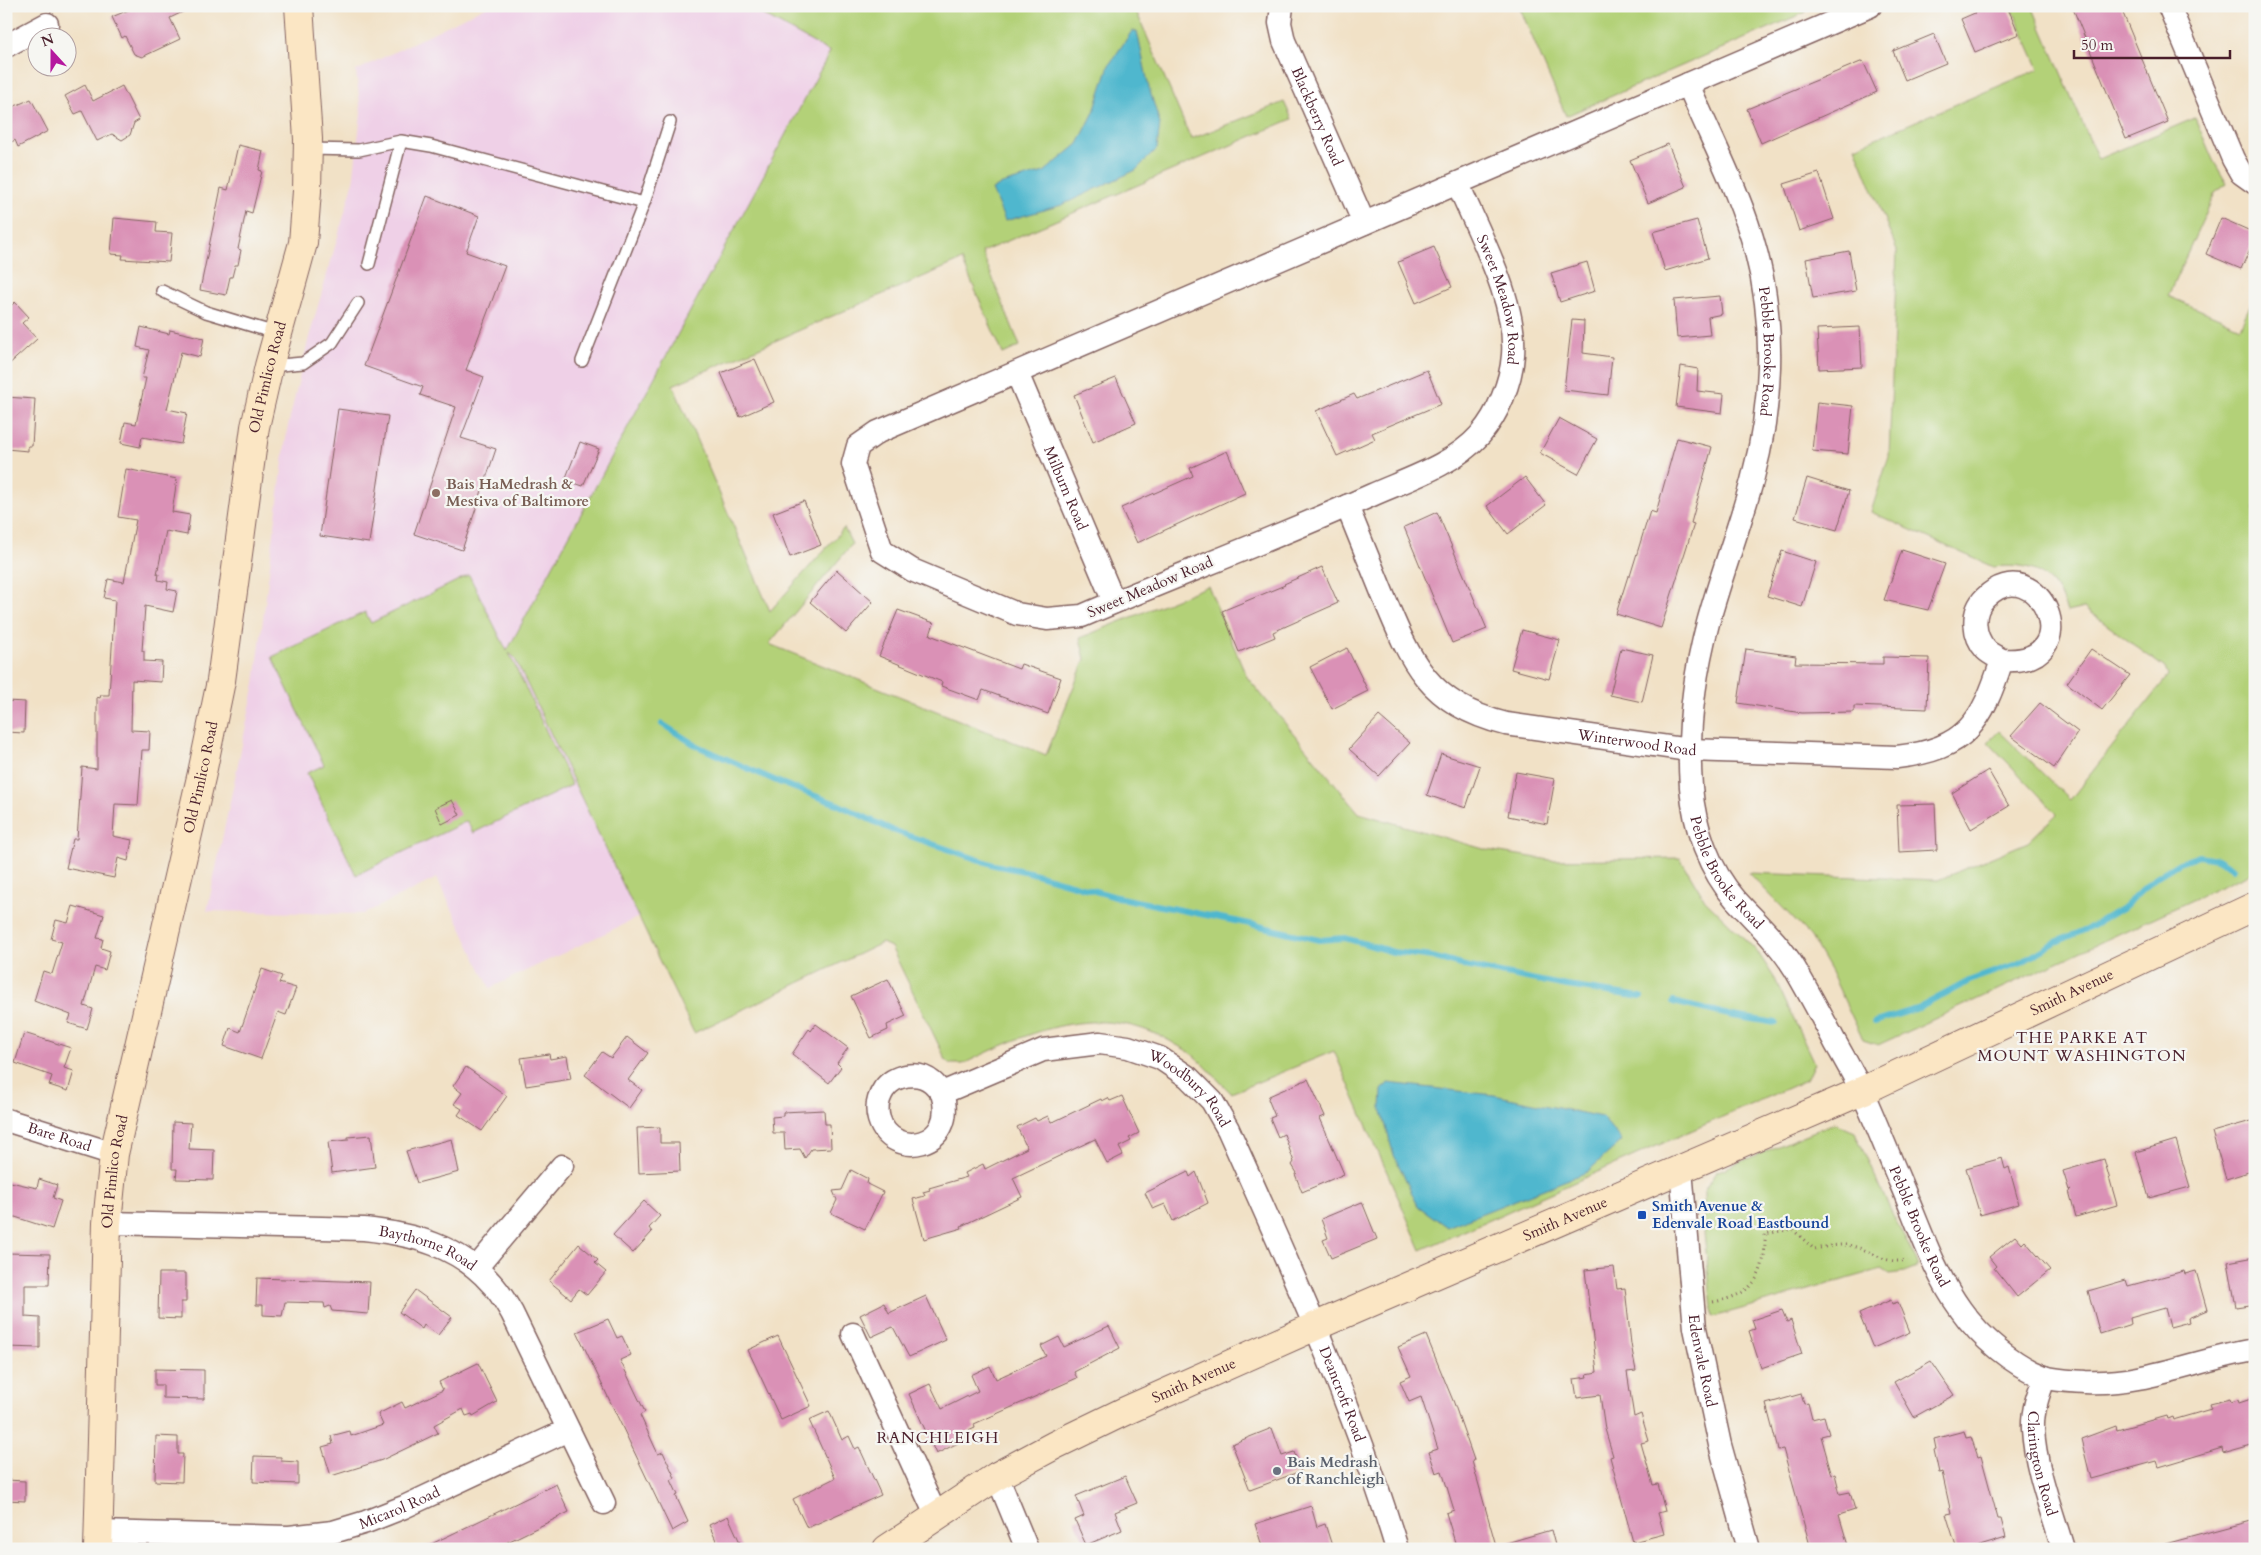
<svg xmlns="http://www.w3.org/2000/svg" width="2261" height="1555" viewBox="0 0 2261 1555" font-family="Cardo,serif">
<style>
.built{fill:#efd0e7}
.green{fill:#b3d178;stroke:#7e7852}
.water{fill:#50b7ce;stroke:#4d6b7c}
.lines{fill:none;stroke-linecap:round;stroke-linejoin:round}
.stream{stroke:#50b7ce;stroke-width:6}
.building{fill:#da91b6}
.lane-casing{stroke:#846361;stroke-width:14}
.street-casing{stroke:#846361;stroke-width:25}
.secondary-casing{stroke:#846361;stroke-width:30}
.path{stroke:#846361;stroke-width:3;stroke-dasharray:1 4;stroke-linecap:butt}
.lane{stroke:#fff;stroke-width:11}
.street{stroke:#fff;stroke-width:22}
.secondary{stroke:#fbe6c4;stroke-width:28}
.education-dot{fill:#8d6e63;stroke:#f6f6f2;stroke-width:2}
.transit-dot{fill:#1a4fb4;stroke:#f6f6f2;stroke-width:2}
.worship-dot{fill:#6b7280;stroke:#f6f6f2;stroke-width:2}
.labels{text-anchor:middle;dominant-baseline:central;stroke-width:4.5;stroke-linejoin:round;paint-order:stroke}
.street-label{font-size:15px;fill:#4a1f2b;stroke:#f6f6f2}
.education-label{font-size:15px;font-weight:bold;fill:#785e54;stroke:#f6f6f2;text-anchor:start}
.transit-label{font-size:15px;font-weight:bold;fill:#164399;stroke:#f6f6f2;text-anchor:start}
.worship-label{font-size:15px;font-weight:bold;fill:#5b616d;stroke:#f6f6f2;text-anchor:start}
.neighbourhood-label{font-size:16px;letter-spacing:1px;fill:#4a1f2b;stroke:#f6f6f2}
</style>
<rect width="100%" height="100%" fill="#f6f6f2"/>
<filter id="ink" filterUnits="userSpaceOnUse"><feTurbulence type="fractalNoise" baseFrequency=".02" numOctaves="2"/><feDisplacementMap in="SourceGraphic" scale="10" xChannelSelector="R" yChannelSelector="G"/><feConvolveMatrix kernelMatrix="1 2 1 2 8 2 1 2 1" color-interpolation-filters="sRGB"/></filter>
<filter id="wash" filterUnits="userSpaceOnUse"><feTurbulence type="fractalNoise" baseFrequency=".0096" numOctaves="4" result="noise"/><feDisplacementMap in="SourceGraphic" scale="20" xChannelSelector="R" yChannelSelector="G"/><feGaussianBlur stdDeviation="1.12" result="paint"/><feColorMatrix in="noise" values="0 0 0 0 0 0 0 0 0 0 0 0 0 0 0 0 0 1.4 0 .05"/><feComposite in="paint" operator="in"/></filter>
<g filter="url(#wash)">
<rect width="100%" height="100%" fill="#f1e1c6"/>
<path class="built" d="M487,6H747L830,51L507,652L514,656L639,917L490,988L437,878L363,914L207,911L255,683L287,430L309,337L353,184L361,113L356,71Z"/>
<path class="green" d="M747,6H1134L1191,139L1284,102L1292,119L982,252L1020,346L1003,354L962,260L673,385L770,611L844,528L852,544L769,644L1046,755L1085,659L1080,638L1208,586L1247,677L1359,813L1487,850L1550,860L1680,858L1705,900L1757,951L1775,979L1814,1063L1806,1080L1421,1250L1334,1051L1231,1093C1218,1081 1207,1066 1193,1055C1186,1049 1177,1046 1170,1041C1098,1001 1030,1031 963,1064H950L946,1060L891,947L882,943L694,1033L514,657L509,653L572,785L473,833L467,821L356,875L307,773L324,765L272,657L365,612L371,623L469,575L507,651L830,52Z
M1519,6H1803L1806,12L1566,116Z
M2011,6H2032L2098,159L2195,118L2213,160L2227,184L2215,193L2168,296L2240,327L2255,295V871L1878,1045L1863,1040L1831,972L1811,937L1749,873L1938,880L2028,842L2057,814L1988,742L1999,731L2070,800L2168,676L2165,668L2084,608L2067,612C2054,573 2033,563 1993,567L1871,512L1889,456L1897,250L1855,147L2039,69Z
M1834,1123L1855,1132L1889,1207L1919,1266L1904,1272L1890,1274L1882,1269L1713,1317L1704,1233V1191L1716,1172Z"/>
<path class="water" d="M1132,31H1137L1149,88L1160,124L1157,149L1136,170L1062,205L1005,221L992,190L1002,184L1044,172L1078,144L1094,112L1109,65Z
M1388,1083L1494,1095L1602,1117L1622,1141L1587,1172L1447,1227L1418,1206L1393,1153L1381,1108L1382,1090Z"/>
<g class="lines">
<path class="stream" d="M662,724L697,746L781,783L837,804L892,830L994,865L1029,872L1116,897L1255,925L1319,940L1345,938L1393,952L1432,957L1465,966L1567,986L1641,997
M1673,1002L1733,1016L1776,1023
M1875,1022L1919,1008L1971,980L2022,962L2056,942L2089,928L2125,906L2156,877L2179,863L2199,856L2217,859L2233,869"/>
</g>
<g id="blocks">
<path class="building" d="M138,6H195L170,18L180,39L142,57L134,54L125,36L122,38L112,17Z
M1991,6H2007L2019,34L1975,52L1961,19Z
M2072,6H2120L2168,122L2126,139Z
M1934,34L1946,63L1905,80L1893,51Z
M1863,61L1877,92L1761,143L1747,109Z
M85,85L93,101L122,86L139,120L134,123L130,135L122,140L112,134L97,141L82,111L75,114L65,96Z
M31,99L48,131L18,147L15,140L6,145V110Z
M1668,144L1686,187L1648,203L1630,160Z
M238,145L263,151L259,170L262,171L252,213L246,211L238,249L241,250L238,265H235L232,277H230L226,295L200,290L221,188L228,190Z
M1819,173L1834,219L1799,231L1784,184Z
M427,196L479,216L466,252L505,266L466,370L484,377L461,438L496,449L462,550L414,534L456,407L420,395L423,387L364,366Z
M114,218L157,222L156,232L172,233L169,262L122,259L123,255L111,254Z
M2221,218L2255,233V238L2241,269L2206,254Z
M1697,220L1708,258L1665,271L1653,232Z
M1434,247L1452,287L1416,303L1398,262Z
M1849,251L1856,291L1813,298L1806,259Z
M1587,262L1595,291L1560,302L1551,273Z
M1720,296L1722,314L1708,317L1710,335L1677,338L1674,300Z
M15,302L29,317L22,323L37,339L6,367V307L8,309Z
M1572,320L1584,321L1583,353L1612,357L1608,395L1564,390Z
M141,327L169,334L170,330L204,338L200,357L181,352L167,409L187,413L181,444L142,437L140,447L121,443L125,422L136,424L146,378H142L149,350L137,347Z
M1860,327L1862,367L1819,369L1817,329Z
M755,359L774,402L740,417L721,373Z
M1681,366L1698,369L1697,391L1724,394L1722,413L1676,407Z
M1427,370L1441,404L1372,433L1375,439L1337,456L1316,411L1354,394L1357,399Z
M1116,378L1136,423L1093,442L1074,395Z
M6,397L35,399L32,446H28V451L6,449Z
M1817,402L1853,406L1848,454L1812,451Z
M338,409L388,416L369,543L320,536Z
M1559,418L1597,439L1578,474L1540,453Z
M1677,438L1712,447L1691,523L1694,524L1661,628L1616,614L1628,576H1630L1650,511L1656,513Z
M580,442L599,449L583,486L565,480Z
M1227,451L1245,493L1137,543L1121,508L1193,476L1190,468Z
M126,469L177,479L172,512L190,515L187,535L166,531L157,574H159L158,580L168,582L167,589L177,591L173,612L145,606L142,651H144V661L162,662L161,682L132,680L131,730L150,731L149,750H142L138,805L115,804L113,836L132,840L128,861L118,858L114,878L66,868L73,839H77L82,767L97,769V697L100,698L101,695H109L115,600L104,598L108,579L124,582L136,520L118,517Z
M1525,477L1546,505L1508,534L1487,506Z
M1807,478L1849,491L1837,530L1795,518Z
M804,501L821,545L790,557L773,513Z
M1437,512L1487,629L1452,643L1404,527Z
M1902,550L1945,564L1928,610L1884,600Z
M1782,551L1816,562L1802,607L1767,596Z
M1322,567L1338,603L1273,632L1275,637L1239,652L1222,611L1285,585L1284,584Z
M837,570L873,602L846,633L810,602Z
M898,610L934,623L930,635L1019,669L1021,664L1061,678L1048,714L983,690L979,700L941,686L942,682L879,656Z
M1522,630L1560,640L1549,679L1511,669Z
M1347,648L1368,691L1332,709L1310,667Z
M1621,648L1653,655L1642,702L1610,695Z
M1746,649L1796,656L1795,663L1883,664V657L1929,658L1927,709L1854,706V712L1802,713L1738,703Z
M2091,649L2130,675L2102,710L2067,683Z
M6,701L25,702L24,733L6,732Z
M2040,703L2078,732L2054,768L2011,736Z
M1379,716L1410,743L1379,776L1349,749Z
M1441,754L1480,766L1466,808L1427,795Z
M1988,770L2009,806L1971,829L1952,793Z
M1516,772L1555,779L1547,824L1508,816Z
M452,800L460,815L442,824L435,808Z
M1935,804L1937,850L1899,852L1897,805Z
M73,906L104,915L97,938L103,939L101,948L110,951L105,970L95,967L84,1006L93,1009L87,1029L68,1023L71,1015L34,1001L43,971L52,974L62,942L51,939L56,920L68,923Z
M262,969L282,976L279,983L296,988L286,1015L278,1012L261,1059L224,1046L230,1028L240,1032Z
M888,979L906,1016L887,1025L888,1030L871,1038L851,996Z
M816,1024L848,1048L837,1063L841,1067L829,1083L792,1054L809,1029L811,1031Z
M24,1033L71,1048L64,1068L74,1071L68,1091L49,1085L52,1076L15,1063Z
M627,1037L648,1053L628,1080L642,1090L629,1108L585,1075L602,1052L611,1058Z
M549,1054L550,1059L567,1056L571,1079L526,1086L521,1058Z
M466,1067L507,1096L482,1131L458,1115L462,1109L454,1104L462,1093L453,1086Z
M1308,1079L1325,1116L1320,1118L1344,1174L1302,1192L1295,1174L1297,1173L1292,1165L1294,1162L1284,1134L1278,1137L1270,1118L1275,1116L1268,1099L1269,1096Z
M1122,1096L1139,1133L1129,1138L1131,1141L1119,1147L1123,1155L1107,1163L1095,1139L1013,1178L1022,1197L961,1226L962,1228L924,1239L913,1199L925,1196L923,1192L930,1190L929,1188L967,1177L965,1173L983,1164L985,1169L1027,1148L1017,1127L1035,1118L1037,1121L1048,1116L1051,1122L1055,1121L1101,1099L1102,1101L1108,1098L1110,1101Z
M824,1110L825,1124H830L831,1148L811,1149L805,1158L800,1149L785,1150L784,1133H773L772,1117L783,1116V1112Z
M2255,1120V1170L2226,1179L2212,1132Z
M173,1122L191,1123L189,1149L214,1150L213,1180L176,1179L177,1169H172Z
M660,1127V1143H679L680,1171L639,1173L637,1128Z
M371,1135L375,1167L332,1173L328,1142L348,1140V1137Z
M452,1139L459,1172L417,1183L406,1151Z
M2176,1140L2190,1187L2149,1198L2136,1152Z
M2002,1158L2005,1169L2009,1167L2019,1204L1980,1215L1966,1168Z
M2104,1159L2117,1205L2076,1217L2069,1191L2071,1189L2069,1190L2063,1171Z
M851,1170L868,1179L867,1184L883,1192L865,1229L831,1213L837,1200L833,1191L842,1190Z
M1188,1172L1190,1177L1196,1172L1208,1203L1173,1221L1165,1204L1153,1209L1145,1193Z
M39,1179L57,1185L53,1198L61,1201L52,1229L6,1214V1181L37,1188Z
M644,1201L660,1216L649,1228L652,1232L633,1253L613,1235Z
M1362,1202L1377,1239L1331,1258L1323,1240L1328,1238L1321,1219Z
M2015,1236L2022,1244L2025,1241L2050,1270L2017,1297L1994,1268L1996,1266L1989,1257Z
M579,1244L598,1260L595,1263L606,1272L587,1295L579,1289L571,1299L549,1281Z
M6,1253L50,1254L49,1285H25V1317L40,1318V1348L6,1347Z
M2255,1257V1304L2236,1307L2228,1262Z
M1614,1267L1617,1289L1625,1288L1631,1344L1636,1371L1627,1372L1634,1417L1641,1414L1649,1441L1641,1443L1653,1485L1658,1484L1665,1511L1658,1513L1664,1534L1633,1542L1610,1457L1613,1456L1605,1429L1600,1395L1577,1398L1574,1379L1588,1377L1587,1374L1597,1372L1585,1270Z
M2184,1271L2185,1274L2196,1271L2207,1310L2188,1318L2189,1322L2170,1327L2165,1308L2130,1318L2131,1324L2100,1334L2088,1291L2126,1280L2128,1286Z
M159,1273H186V1302H181V1319L158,1318Z
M257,1278L370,1282L368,1314L332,1311L330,1306L325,1308L324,1303L285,1302L282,1316L263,1315V1305H256Z
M415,1290L452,1317L438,1335L424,1325L422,1329L399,1312Z
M926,1296L946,1340L909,1357L893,1327L871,1337L860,1315L884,1303L889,1313Z
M1891,1300L1892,1304L1898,1302L1910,1332L1873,1348L1859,1314Z
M1782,1310L1787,1322L1791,1320L1802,1354L1761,1368L1749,1331L1755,1329L1752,1320Z
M608,1319L617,1338L622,1336L631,1355L620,1360L645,1412L640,1415L658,1454L663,1452L675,1478L671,1480L678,1495L676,1496L688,1522L672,1531L577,1332Z
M1109,1326L1120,1348L1074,1372L1077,1378L974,1424L975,1428L955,1437L958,1443L936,1454L909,1394L930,1384L942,1409L978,1391L971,1375L990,1366L996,1379L1046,1356L1041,1346L1059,1337L1064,1347Z
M1426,1335L1454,1403L1474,1460L1472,1461L1497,1549H1457L1446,1513L1454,1510L1442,1471L1436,1473L1429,1452L1438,1449L1421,1397L1409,1402L1400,1381L1411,1376L1398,1347Z
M778,1336L811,1406L781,1420L748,1350Z
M1931,1361L1954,1395L1914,1417L1894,1382Z
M478,1363L497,1402L473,1416L472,1414L466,1416L463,1409L434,1425L438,1433L382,1460L331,1476L322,1447L333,1444L331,1436L350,1431L351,1436L383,1425L378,1414L402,1402L405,1408L443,1390L439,1382Z
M155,1369L204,1370V1399L163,1398V1385H155Z
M1801,1394L1804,1404L1808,1403L1812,1419L1824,1416L1829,1434L1821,1436L1832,1475L1835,1474L1840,1494L1850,1492L1855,1510L1839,1515L1849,1549H1811L1783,1449L1778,1450L1766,1404Z
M2230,1399L2231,1402L2238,1400L2239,1403L2251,1399L2255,1413V1444L2223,1453L2222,1448L2159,1467L2157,1461L2091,1479L2081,1439L2116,1426L2117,1430L2166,1416L2167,1419L2172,1417L2173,1420L2211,1409L2209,1404Z
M829,1411L842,1440L849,1436L855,1449L859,1447L881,1495L807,1528L793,1499L835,1478L809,1420Z
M1272,1428L1282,1456L1294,1452L1301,1471L1250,1490L1232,1444Z
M1964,1431L1966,1438L1971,1437L1978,1457L1981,1456L1998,1519H2001L2006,1538L1970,1549H1957L1946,1514L1951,1513L1942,1472L1939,1473L1934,1450L1936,1449L1934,1439Z
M156,1436L178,1437V1454H183L182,1482L155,1481Z
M254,1456L281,1457V1461L298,1462V1484L253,1482Z
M1125,1476L1137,1503L1115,1512L1122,1530L1086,1545L1075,1520L1084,1516L1076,1496Z
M6,1480L25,1481V1501L6,1500Z
M556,1484L569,1512L520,1536L493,1549H421Z
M1311,1506L1317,1527L1325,1524L1333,1549H1263L1255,1524Z
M728,1516L743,1549H720L709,1525Z
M2255,1520V1549H2166L2165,1544Z
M1551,1530L1556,1549H1504L1503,1544Z"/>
</g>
</g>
<g filter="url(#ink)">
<use href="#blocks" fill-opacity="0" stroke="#846361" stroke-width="1"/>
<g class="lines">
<defs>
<path id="lane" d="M308,149L359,150L401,141L431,146L644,203
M369,264L401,141
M162,291L206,312L279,334
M582,361L644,203L670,122
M269,366L303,363L332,343L358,303"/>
<g id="street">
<path id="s1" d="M1282,6L1280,23L1284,41L1364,223"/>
<path d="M2169,6L2233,159L2241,173L2255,183"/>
<path d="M6,46L47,24"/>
<path id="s2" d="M1688,84C1711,139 1741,194 1756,252C1776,326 1772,408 1752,481C1739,529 1721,575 1708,623C1694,676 1687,733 1691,787C1694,827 1709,870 1736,900C1757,923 1779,943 1795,969C1809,993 1822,1017 1835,1042C1844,1058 1854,1075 1862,1092C1876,1122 1888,1154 1901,1184C1919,1226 1934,1273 1961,1310C1980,1337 2013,1365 2044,1377C2057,1381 2072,1381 2085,1382C2145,1385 2197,1359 2255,1350"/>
<path id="s3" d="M1458,184C1479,234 1517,301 1513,355C1511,383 1498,414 1480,435C1453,465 1408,479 1372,495C1276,538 1178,575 1082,616L1047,619L1017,614L912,570L882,551L853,464L858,446L878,432L1870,6"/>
<path id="s4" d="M1017,373L1114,602"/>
<path id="s5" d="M1347,506C1359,536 1371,565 1383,595C1411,663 1428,704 1506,724L1689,750L1897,757C1967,749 1982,722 2002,660C2092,667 2038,545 1985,598C1971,612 1973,636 1986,650C1990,654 1997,657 2002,660"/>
<path id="s6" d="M942,1093C939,1090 936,1085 932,1082C918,1070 894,1075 884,1089C878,1098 876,1109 879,1119C892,1161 959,1148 942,1093L1043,1050L1100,1043L1128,1047L1160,1058L1188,1077L1212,1101L1228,1129C1290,1267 1353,1404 1397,1549"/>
<path id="s7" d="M6,1120L114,1154"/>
<path id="s8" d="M1681,1170L1695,1328L1720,1445L1749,1549"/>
<path id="s9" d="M107,1223L364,1229C413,1234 459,1246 492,1284C500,1292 506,1303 512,1313L604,1503"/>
<path d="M477,1267L562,1166"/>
<path d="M853,1334L936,1515"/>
<path id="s10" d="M2045,1377C2038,1394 2032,1411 2033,1429C2035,1468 2052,1511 2063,1549"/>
<path d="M997,1476L1027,1549"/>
<path id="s11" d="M98,1532L289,1537L333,1532L366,1522L404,1507L568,1430"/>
</g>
<g id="secondary">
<path id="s12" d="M98,1549L107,1223L114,1154L202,773L221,681L255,427L269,366L303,243L307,191L308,139L299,6"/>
<path id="s13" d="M887,1549L997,1476L1055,1445L1123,1412L1316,1326L1862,1091L2255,906"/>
</g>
</defs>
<use href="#lane" class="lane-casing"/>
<use href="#street" class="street-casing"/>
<use href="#secondary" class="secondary-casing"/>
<path class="path" d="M1713,1302C1754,1295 1766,1275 1765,1234L1792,1229L1814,1249C1826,1247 1841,1243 1852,1246C1874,1251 1884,1265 1907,1260"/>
<use href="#lane" class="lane"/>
<use href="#street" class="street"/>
<use href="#secondary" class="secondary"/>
</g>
</g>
<circle class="education-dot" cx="436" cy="493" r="5"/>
<rect class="transit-dot" x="1637" y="1210" width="10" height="10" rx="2.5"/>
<circle class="worship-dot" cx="1277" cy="1471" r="5"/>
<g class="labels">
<g class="street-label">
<text stroke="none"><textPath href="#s1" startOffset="118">Blackberry Road</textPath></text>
<text stroke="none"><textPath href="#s3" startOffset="124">Sweet Meadow Road</textPath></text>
<text stroke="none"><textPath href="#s2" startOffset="282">Pebble Brooke Road</textPath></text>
<text stroke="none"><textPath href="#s12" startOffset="1188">Old Pimlico Road</textPath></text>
<text stroke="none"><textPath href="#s4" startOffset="125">Milburn Road</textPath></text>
<text transform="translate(1150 587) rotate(-23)">Sweet Meadow Road</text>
<text stroke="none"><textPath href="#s5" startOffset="416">Winterwood Road</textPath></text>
<text stroke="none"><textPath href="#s12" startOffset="782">Old Pimlico Road</textPath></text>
<text stroke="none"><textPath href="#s2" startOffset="822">Pebble Brooke Road</textPath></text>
<text stroke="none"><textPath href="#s13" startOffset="1311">Smith Avenue</textPath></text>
<text stroke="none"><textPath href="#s6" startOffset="486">Woodbury Road</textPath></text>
<text stroke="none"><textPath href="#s7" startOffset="56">Bare Road</textPath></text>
<text stroke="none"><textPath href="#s12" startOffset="378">Old Pimlico Road</textPath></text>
<text stroke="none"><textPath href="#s13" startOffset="756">Smith Avenue</textPath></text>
<text stroke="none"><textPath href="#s2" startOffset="1228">Pebble Brooke Road</textPath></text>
<text stroke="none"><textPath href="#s9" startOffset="324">Baythorne Road</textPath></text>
<text stroke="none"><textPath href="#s8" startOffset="192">Edenvale Road</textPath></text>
<text stroke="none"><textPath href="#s13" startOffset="351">Smith Avenue</textPath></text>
<text stroke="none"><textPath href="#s6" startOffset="832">Deancroft Road</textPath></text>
<text stroke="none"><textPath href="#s10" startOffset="89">Clarington Road</textPath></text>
<text stroke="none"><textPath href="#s11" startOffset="306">Micarol Road</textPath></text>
</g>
<g class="education-label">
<text x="446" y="484">Bais HaMedrash &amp;<tspan x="446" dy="17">Mestiva of Baltimore</tspan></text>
</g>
<g class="transit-label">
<text x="1652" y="1206">Smith Avenue &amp;<tspan x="1652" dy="17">Edenvale Road Eastbound</tspan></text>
</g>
<g class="worship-label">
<text x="1287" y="1462">Bais Medrash<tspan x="1287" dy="17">of Ranchleigh</tspan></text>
</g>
<g class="neighbourhood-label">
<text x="2082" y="1038">THE PARKE AT<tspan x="2082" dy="18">MOUNT WASHINGTON</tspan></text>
<text x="938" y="1438">RANCHLEIGH</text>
</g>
</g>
<rect width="2261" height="1555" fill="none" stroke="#f6f6f2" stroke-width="25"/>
<g transform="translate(52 52) rotate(339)"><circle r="24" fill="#f6f6f2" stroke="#b1a0a2"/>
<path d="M0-4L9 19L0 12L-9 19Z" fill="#b5179e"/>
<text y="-8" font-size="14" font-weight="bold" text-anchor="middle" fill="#4a1f2b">N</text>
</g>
<path d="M2074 50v8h156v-8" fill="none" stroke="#4a1f2b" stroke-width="2.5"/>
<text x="2081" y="50" font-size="15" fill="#4a1f2b" stroke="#f6f6f2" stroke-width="4" paint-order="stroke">50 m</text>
</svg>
